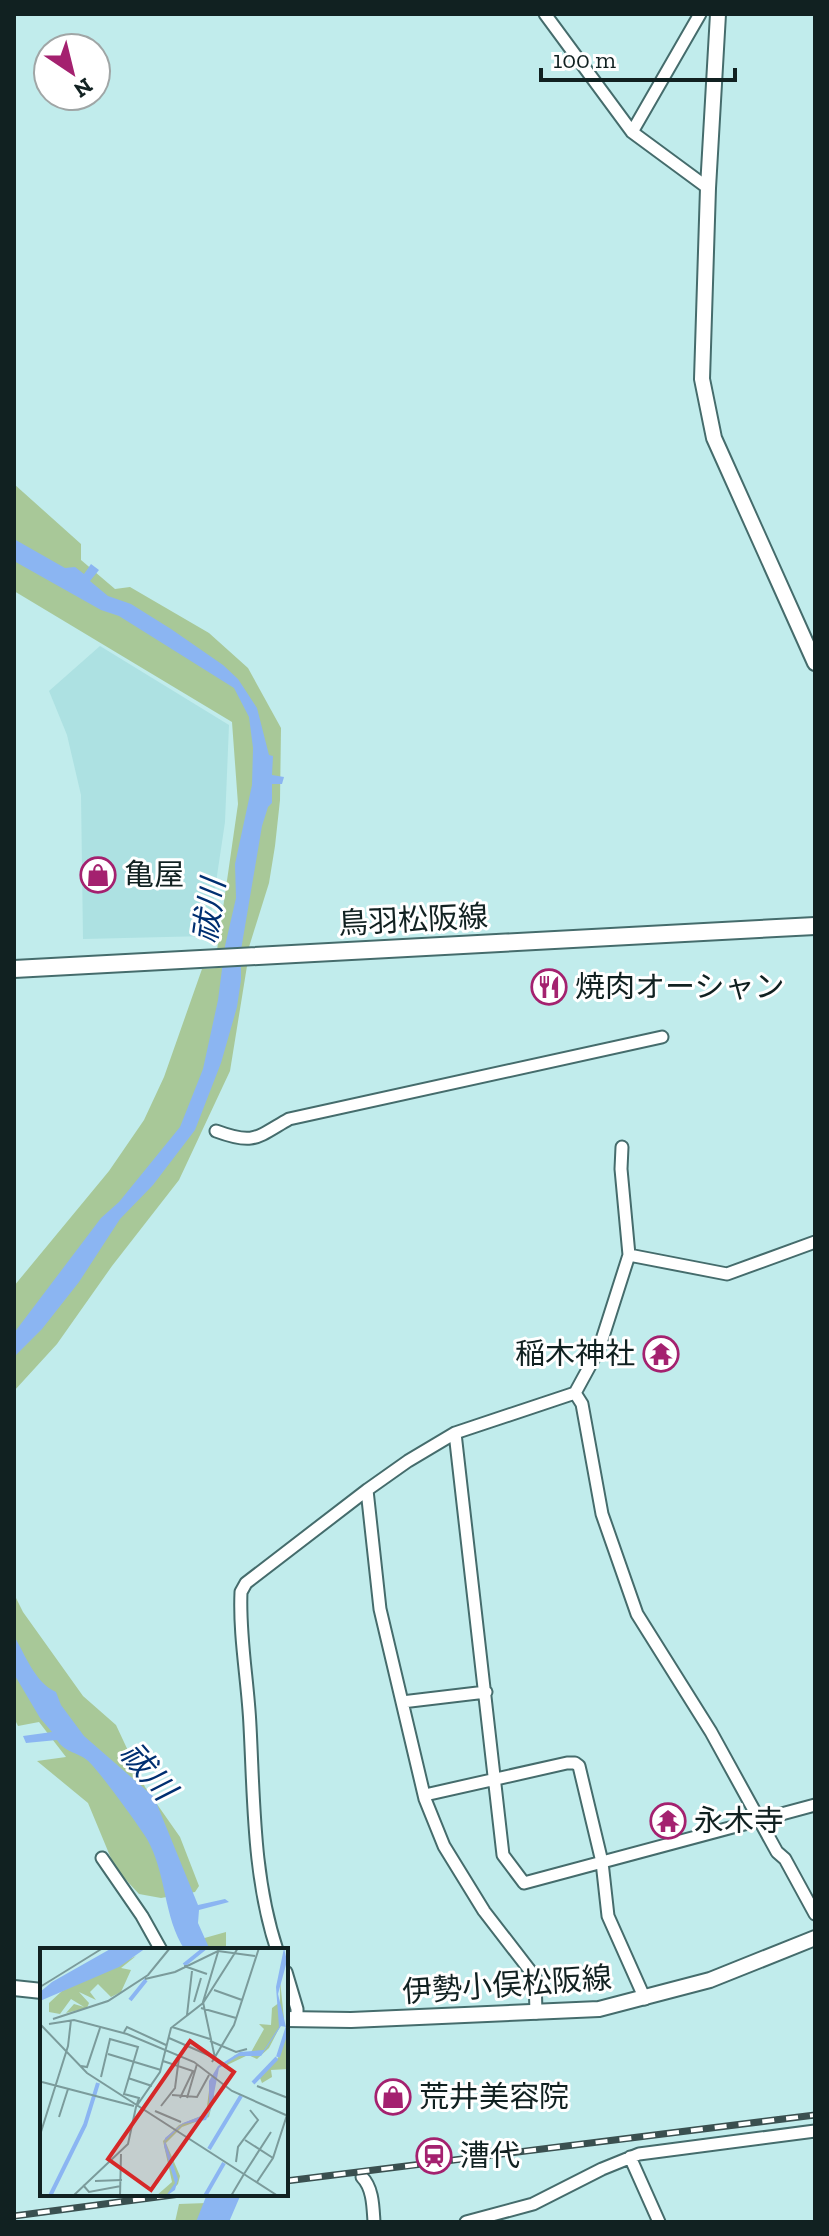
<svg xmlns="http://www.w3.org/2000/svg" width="829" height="2236" viewBox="0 0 829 2236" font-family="'Zilla Slab','Noto Sans JP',serif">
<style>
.built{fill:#ade1e2}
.green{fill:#a8c898}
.water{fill:#8bb5f2}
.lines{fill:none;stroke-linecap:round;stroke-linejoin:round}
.street-casing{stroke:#456c6c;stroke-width:15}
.secondary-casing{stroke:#456c6c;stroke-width:18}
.primary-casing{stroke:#456c6c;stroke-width:20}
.street{stroke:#fff;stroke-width:11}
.secondary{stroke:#fff;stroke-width:14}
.primary{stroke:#fff;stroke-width:16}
.rail-casing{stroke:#3a5050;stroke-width:7}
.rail{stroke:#fff;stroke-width:4;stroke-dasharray:12;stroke-linecap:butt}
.labels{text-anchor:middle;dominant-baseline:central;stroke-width:6;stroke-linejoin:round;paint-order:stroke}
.poi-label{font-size:30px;fill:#112121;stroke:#fff;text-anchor:start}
.street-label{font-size:30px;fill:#112121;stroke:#fff}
.water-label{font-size:32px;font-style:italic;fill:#002f71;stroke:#fff}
.inset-river{fill:none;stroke:#8bb5f2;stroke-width:4}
.inset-road{fill:none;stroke:#7b9b9b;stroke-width:2}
.view{fill:#d62828;fill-opacity:0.15;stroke:#d62828;stroke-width:4}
.inset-edge{fill:none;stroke:#112121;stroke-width:4}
</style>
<rect width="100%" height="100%" fill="#c1ecec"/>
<path class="built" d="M100,646L229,725L225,822L208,936L83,939L81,795L67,735L49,691Z"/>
<path class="green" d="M14,484L81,544V560L115,589L130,587L209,633L248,668L281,728L280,800L275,846L269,883L249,947L217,950L238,804L232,722L14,591Z
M247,966L230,1071L179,1180L112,1266L57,1344L14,1391V1286L109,1171L144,1120L164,1077L202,969Z
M14,1594L23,1612L83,1696L116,1725L145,1787L180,1837L199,1886L195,1892L161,1898L139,1894L115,1868L88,1803L37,1761L66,1757L39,1722L18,1726L14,1718Z
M226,1932V1950H205L201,1939Z
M207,2203L198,2222H175L179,2204Z"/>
<path class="water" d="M14,539L65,568L75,567L84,574L91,564L99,570L90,581L108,596L131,604L171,629L223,665L238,679L257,708L269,755L273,756L272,775L284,777L282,784H272V803L268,807L262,826L241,950V980L237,1007L221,1063L195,1130L153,1185L120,1219L79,1282L42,1329L14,1357V1333L101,1218L119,1202L180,1127L203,1069L218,1000L225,946L236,898L235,864L252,785L253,748L249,717L234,688L119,616L101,610L21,565L14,561Z
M14,1636C25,1654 35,1683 56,1692L61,1705L84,1736L154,1797L198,1905L225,1899L229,1902L199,1910L198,1923L210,1950H185C163,1917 167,1874 147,1839C139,1826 98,1769 87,1760C77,1752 64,1752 57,1740L26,1743L23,1736L52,1732L40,1718L14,1674Z
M207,2194H241L229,2222H196Z"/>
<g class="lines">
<defs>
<path id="street" d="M545,14L632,132L708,188
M632,132L700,14
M216,1131C254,1145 256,1138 289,1119L662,1037
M629,1255L727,1274L815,1242
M575,1393L582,1404L602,1514L637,1614L711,1732L777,1852L785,1859L815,1914
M455,1433L503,1855L524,1883L815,1805
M367,1490L380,1609L425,1799L444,1846L484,1911L535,1977L536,2013
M402,1702L486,1692
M425,1795L567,1763H575L579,1766L602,1862L608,1916L645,1999
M102,1858L142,1916L161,1950
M277,1950C253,1878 254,1801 250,1726C248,1681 239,1637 241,1592L246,1583L367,1490L408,1461L455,1433L575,1393L599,1349L629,1255L621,1169L622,1147
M286,1972L297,2009V2020
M630,2157L659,2222
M362,2177C373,2188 373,2207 374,2222
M466,2222L533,2204L602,2169L639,2154L815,2131"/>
<path id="secondary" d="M718,14L708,188L702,379L714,438L815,663
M14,1988L42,1991
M286,2019L351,2020L599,2009L710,1980L815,1938"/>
<path id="primary" d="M14,969L815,926"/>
</defs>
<use href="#street" class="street-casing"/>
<use href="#secondary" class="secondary-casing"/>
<use href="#primary" class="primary-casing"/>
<use href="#street" class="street"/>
<use href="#secondary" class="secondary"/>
<use href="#primary" class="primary"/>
<defs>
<path id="rail" d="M286,2181L815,2115
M14,2216L180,2194"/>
</defs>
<use href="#rail" class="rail-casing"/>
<use href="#rail" class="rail"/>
</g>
<defs>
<symbol id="shop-ring" viewBox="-11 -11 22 22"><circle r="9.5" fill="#fff" stroke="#a4216f" stroke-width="1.5"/><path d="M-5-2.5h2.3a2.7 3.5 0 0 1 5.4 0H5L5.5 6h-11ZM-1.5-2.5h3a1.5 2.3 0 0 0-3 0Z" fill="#a4216f"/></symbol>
<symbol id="restaurant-ring" viewBox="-11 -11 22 22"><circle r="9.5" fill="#fff" stroke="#a4216f" stroke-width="1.5"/><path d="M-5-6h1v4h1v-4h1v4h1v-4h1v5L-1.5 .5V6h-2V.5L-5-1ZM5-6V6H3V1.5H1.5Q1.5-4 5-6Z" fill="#a4216f"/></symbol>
<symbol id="temple-ring" viewBox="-11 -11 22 22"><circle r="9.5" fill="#fff" stroke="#a4216f" stroke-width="1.5"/><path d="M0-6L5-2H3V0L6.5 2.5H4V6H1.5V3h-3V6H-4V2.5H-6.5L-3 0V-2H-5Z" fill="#a4216f"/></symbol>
<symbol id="station-ring" viewBox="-11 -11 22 22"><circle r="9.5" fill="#fff" stroke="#a4216f" stroke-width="1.5"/><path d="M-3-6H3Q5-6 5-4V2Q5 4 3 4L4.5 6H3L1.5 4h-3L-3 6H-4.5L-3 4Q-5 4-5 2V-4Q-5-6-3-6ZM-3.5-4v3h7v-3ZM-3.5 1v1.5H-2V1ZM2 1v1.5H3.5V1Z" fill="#a4216f"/></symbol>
</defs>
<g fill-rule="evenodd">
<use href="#shop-ring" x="78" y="855" width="40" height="40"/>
<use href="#restaurant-ring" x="529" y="967" width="40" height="40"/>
<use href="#temple-ring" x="641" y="1334" width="40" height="40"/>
<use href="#temple-ring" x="648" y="1801" width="40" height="40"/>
<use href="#shop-ring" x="373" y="2077" width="40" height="40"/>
<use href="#station-ring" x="414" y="2136" width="40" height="40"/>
</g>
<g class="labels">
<g class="poi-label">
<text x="124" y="875">亀屋</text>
<text x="575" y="987">焼肉オーシャン</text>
<text x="635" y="1354" text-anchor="end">稲木神社</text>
<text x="694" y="1821">永木寺</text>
<text x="419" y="2097">荒井美容院</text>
<text x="460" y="2156">漕代</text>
</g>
<g class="street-label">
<text transform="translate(413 920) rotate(-3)">鳥羽松阪線</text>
<text transform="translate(507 1985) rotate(-4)">伊勢小俣松阪線</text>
</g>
<g class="water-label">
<text transform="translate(209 911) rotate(-82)">祓川</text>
<text transform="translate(148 1771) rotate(49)">祓川</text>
</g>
</g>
<g transform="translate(40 1948)">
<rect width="248" height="248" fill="#c1ecec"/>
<path d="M96,8L81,20L91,22L81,44L71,49L58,36L50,44L56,52L39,44L49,55L47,60L26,65L34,56L44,59L31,51L20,66L9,64V55L22,43ZM240,32L244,71L229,100L217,111L208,107L183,119L195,107L210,106L224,81L219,76L231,77L232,60L240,54ZM248,79V121L231,122L232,129L222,135L220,130L238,110ZM170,135L174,148L169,169L142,179L126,195L140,228L138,236L128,247L116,248L132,234L123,193L139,177L166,166Z" fill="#a8c898"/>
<path d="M72,0H106L79,19L0,53V44L12,34ZM244,0L247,13L238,46L246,79L241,78L221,108H199L179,120L171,161L166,172L143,176L125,193L138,231L135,242L126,248L135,235L124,198L125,190L143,175L169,165V133L178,118L200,104L224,102L239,79L236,39Z" fill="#8bb5f2"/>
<path class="inset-river" d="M144,17L165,0M90,52L106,32M238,109L248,78M213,135L237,110M169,201L201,148M10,248L45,177L58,135M165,248L184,215"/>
<path class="inset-road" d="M144,18L167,26M105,31L135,24L178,3L215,8M0,39L63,0M174,42L202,52M154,54L161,30M161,60L196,70M147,67L152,23M13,71L68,53L108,27L130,0M0,76L47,125L238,248M9,76L34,72L87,86L154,114L192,143L248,168M132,79L170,91M84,84L87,79L126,97M129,90L175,110M170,93L196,104L207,101M68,106L121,122M175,110L163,54L178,4M123,113L153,123L140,150M172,114L194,77L219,0M41,118L47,119L60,80M61,129L70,91L98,99L84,146L99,150L97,156M88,130L112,138M2,134L94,158M217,138L248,150M132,147L157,149L169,127M147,150L157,116M121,158L135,140L139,110M115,163L141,174M19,169L28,141M0,187L28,98L31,72M205,192L233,210M196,214L198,199L218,172L210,162M204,226L231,184M55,233L82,232M217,234L233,210L247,167M43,237L49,244L81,238M33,248L88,196L96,159L120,124L131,80L163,55L198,0M80,248L81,206M191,248L204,226"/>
<path class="view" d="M150,93L194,124L111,242L68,211Z"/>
<rect width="248" height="248" class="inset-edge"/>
</g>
<rect width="829" height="2236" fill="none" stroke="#112121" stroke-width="32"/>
<g transform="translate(72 72) rotate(145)"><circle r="38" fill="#ffffff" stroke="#a0a6a6" stroke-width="2"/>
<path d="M0-6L14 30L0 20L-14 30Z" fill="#a4216f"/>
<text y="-12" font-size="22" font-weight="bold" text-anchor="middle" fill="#112121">N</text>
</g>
<path d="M541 68v12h194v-12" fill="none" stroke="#112121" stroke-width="4"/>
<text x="553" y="68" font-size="24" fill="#112121" stroke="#ffffff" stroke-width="6" paint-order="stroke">100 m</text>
</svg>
